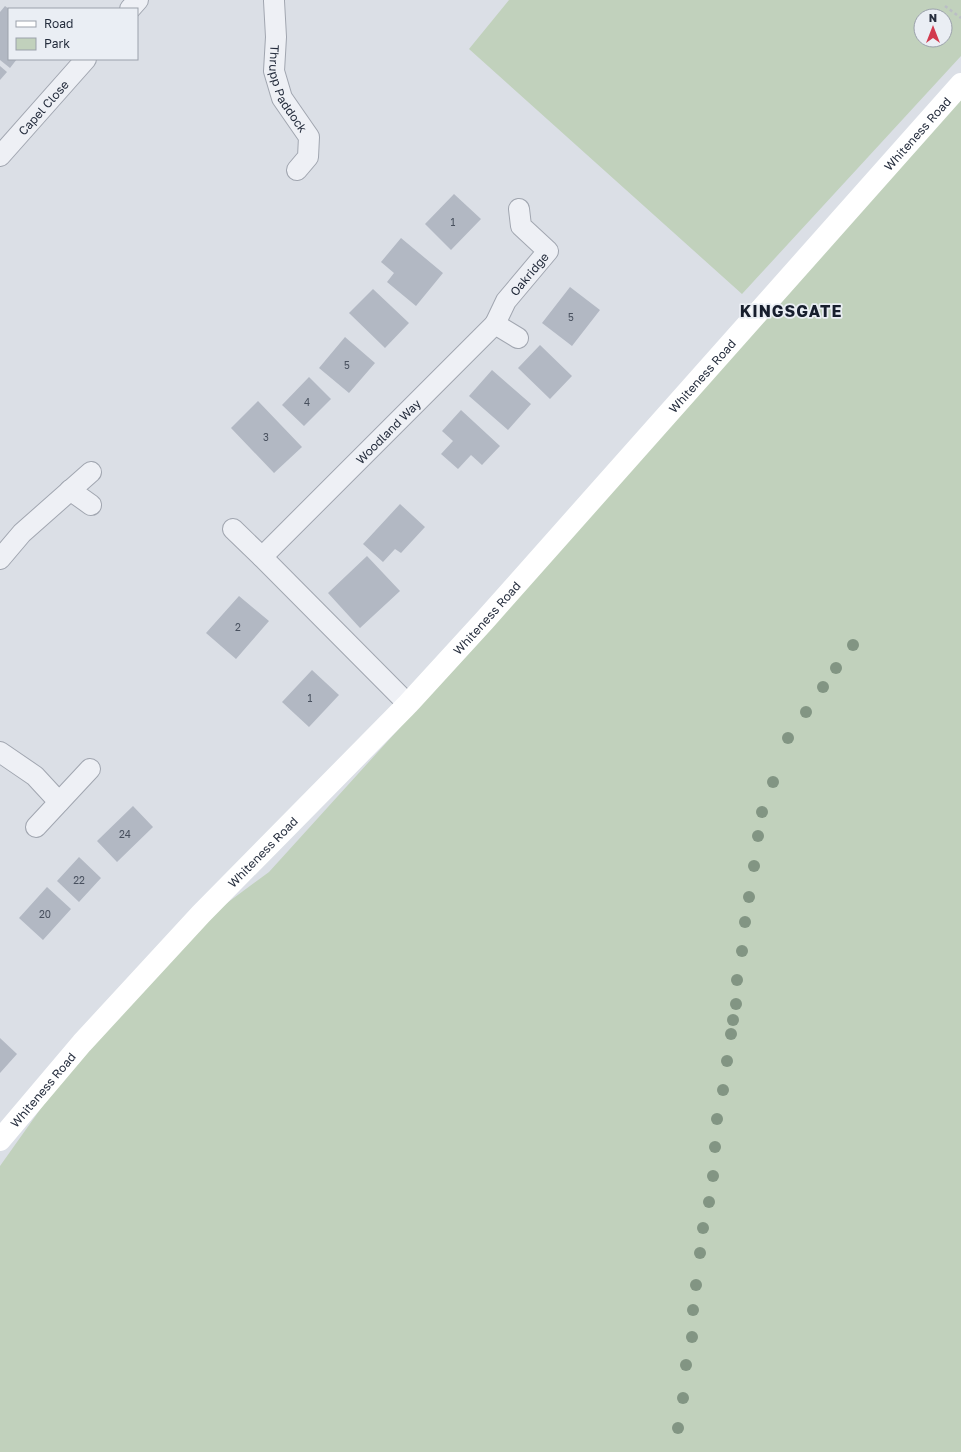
<svg xmlns="http://www.w3.org/2000/svg" width="961" height="1452" viewBox="0 0 961 1452" font-family="'Golos Text',sans-serif">
<style>
.green{fill:#c1d1bc;fill-rule:evenodd}
.building{fill:#b2b8c3}
.lines{fill:none;stroke-linecap:round;stroke-linejoin:round}
.minor-casing{stroke:#a1a6b0;stroke-width:22}
.path{stroke:#babdc5;stroke-width:2.5;stroke-dasharray:3 3;stroke-linecap:butt}
.minor{stroke:#eef0f5;stroke-width:20}
.secondary{stroke:#fff;stroke-width:22}
.tree{fill:#829583}
.labels{text-anchor:middle;dominant-baseline:central;stroke-width:3.5;stroke-linejoin:round;paint-order:stroke}
.number-label{font-size:10px;fill:#48505e}
.street-label{font-size:12px;fill:#252d3d;stroke:#eaeef4}
.district-label{font-size:16px;font-weight:bold;letter-spacing:1px;fill:#171e2d;stroke:#eaeef4}
</style>
<rect width="100%" height="100%" fill="#dbdfe6"/>
<path class="green" d="M509,0H961V56L742,294L469,49ZM921,16H945V40H921Z
M961,93V1452H0V1166L71,1066L204,920L269,872L396,732Z"/>
<path class="building" d="M5,6L9,9V59H17L10,68L0,60V12Z
M0,66L7,72L0,80Z
M454,194L481,219L451,250L425,224Z
M401,238L443,273L416,306L387,282L394,273L381,262Z
M570,287L600,310L572,346L542,323Z
M373,289L409,323L385,348L349,313Z
M345,337L375,363L349,393L319,368Z
M540,345L572,376L550,399L518,368Z
M492,370L531,404L508,430L469,396Z
M309,377L331,399L304,426L282,405Z
M258,401L302,447L274,473L231,428Z
M461,410L500,446L482,465L471,455L458,469L441,454L453,441L442,431Z
M400,504L425,527L401,553L395,549L383,562L363,544Z
M367,556L400,591L360,628L328,593Z
M239,596L269,621L236,659L206,633Z
M312,670L339,695L309,727L282,702Z
M133,806L153,827L117,862L97,841Z
M79,857L101,878L79,902L57,881Z
M47,887L71,909L43,940L19,918Z
M0,1038L17,1054L0,1073Z"/>
<g class="lines">
<defs>
<g id="minor">
<path id="s1" d="M274,1L276,37L274,71L282,98L309,137L308,157L297,170"/>
<path d="M130,9L138,0"/>
<path id="s2" d="M0,156L86,59"/>
<path id="s3" d="M495,324L506,301L548,251L521,226L519,209"/>
<path d="M70,490L91,505"/>
<path d="M233,529L262,557L408,704"/>
<path id="s4" d="M262,557L495,324L518,338"/>
<path d="M0,559L22,533L91,472"/>
<path d="M0,752L35,776L59,802"/>
<path d="M36,827L90,769"/>
</g>
</defs>
<use href="#minor" class="minor-casing"/>
<path class="path" d="M945,6L961,18"/>
<use href="#minor" class="minor"/>
<path class="secondary" id="s5" d="M0,1140L82,1043L201,914L408,704L484,621L961,84"/>
</g>
<g class="tree">
<circle cx="853" cy="645" r="6"/>
<circle cx="836" cy="668" r="6"/>
<circle cx="823" cy="687" r="6"/>
<circle cx="806" cy="712" r="6"/>
<circle cx="788" cy="738" r="6"/>
<circle cx="773" cy="782" r="6"/>
<circle cx="762" cy="812" r="6"/>
<circle cx="758" cy="836" r="6"/>
<circle cx="754" cy="866" r="6"/>
<circle cx="749" cy="897" r="6"/>
<circle cx="745" cy="922" r="6"/>
<circle cx="742" cy="951" r="6"/>
<circle cx="737" cy="980" r="6"/>
<circle cx="736" cy="1004" r="6"/>
<circle cx="733" cy="1020" r="6"/>
<circle cx="731" cy="1034" r="6"/>
<circle cx="727" cy="1061" r="6"/>
<circle cx="723" cy="1090" r="6"/>
<circle cx="717" cy="1119" r="6"/>
<circle cx="715" cy="1147" r="6"/>
<circle cx="713" cy="1176" r="6"/>
<circle cx="709" cy="1202" r="6"/>
<circle cx="703" cy="1228" r="6"/>
<circle cx="700" cy="1253" r="6"/>
<circle cx="696" cy="1285" r="6"/>
<circle cx="693" cy="1310" r="6"/>
<circle cx="692" cy="1337" r="6"/>
<circle cx="686" cy="1365" r="6"/>
<circle cx="683" cy="1398" r="6"/>
<circle cx="678" cy="1428" r="6"/>
</g>
<g class="labels">
<g class="number-label">
<text x="453" y="222">1</text>
<text x="571" y="317">5</text>
<text x="347" y="365">5</text>
<text x="307" y="402">4</text>
<text x="266" y="437">3</text>
<text x="238" y="627">2</text>
<text x="310" y="698">1</text>
<text x="125" y="834">24</text>
<text x="79" y="880">22</text>
<text x="45" y="914">20</text>
</g>
<g class="street-label">
<text stroke="none"><textPath href="#s1" startOffset="91">Thrupp Paddock</textPath></text>
<text stroke="none"><textPath href="#s2" startOffset="65">Capel Close</textPath></text>
<text stroke="none"><textPath href="#s5" startOffset="1362">Whiteness Road</textPath></text>
<text stroke="none"><textPath href="#s3" startOffset="61">Oakridge</textPath></text>
<text stroke="none"><textPath href="#s5" startOffset="1038">Whiteness Road</textPath></text>
<text stroke="none"><textPath href="#s4" startOffset="178">Woodland Way</textPath></text>
<text stroke="none"><textPath href="#s5" startOffset="714">Whiteness Road</textPath></text>
<text stroke="none"><textPath href="#s5" startOffset="390">Whiteness Road</textPath></text>
<text stroke="none"><textPath href="#s5" startOffset="66">Whiteness Road</textPath></text>
</g>
<g class="district-label">
<text x="791" y="311">KINGSGATE</text>
</g>
</g>
<rect x="8" y="8" width="130" height="52" fill="#eaeef4" stroke="#9ba1ab"/>
<rect x="16" y="21" width="20" height="6" fill="#ffffff" stroke="#9ba1ab"/>
<text x="44" y="28" font-size="12" fill="#252d3d">Road</text>
<rect x="16" y="38" width="20" height="12" fill="#c1d1bc" stroke="#9ba1ab"/>
<text x="44" y="48" font-size="12" fill="#252d3d">Park</text>
<g transform="translate(933 28)"><circle r="19" fill="#eaeef4" stroke="#9ba1ab"/>
<path d="M0-3L7 15L0 10L-7 15Z" fill="#d23a4e"/>
<text y="-6" font-size="11" font-weight="bold" text-anchor="middle" fill="#252d3d">N</text>
</g>
</svg>
